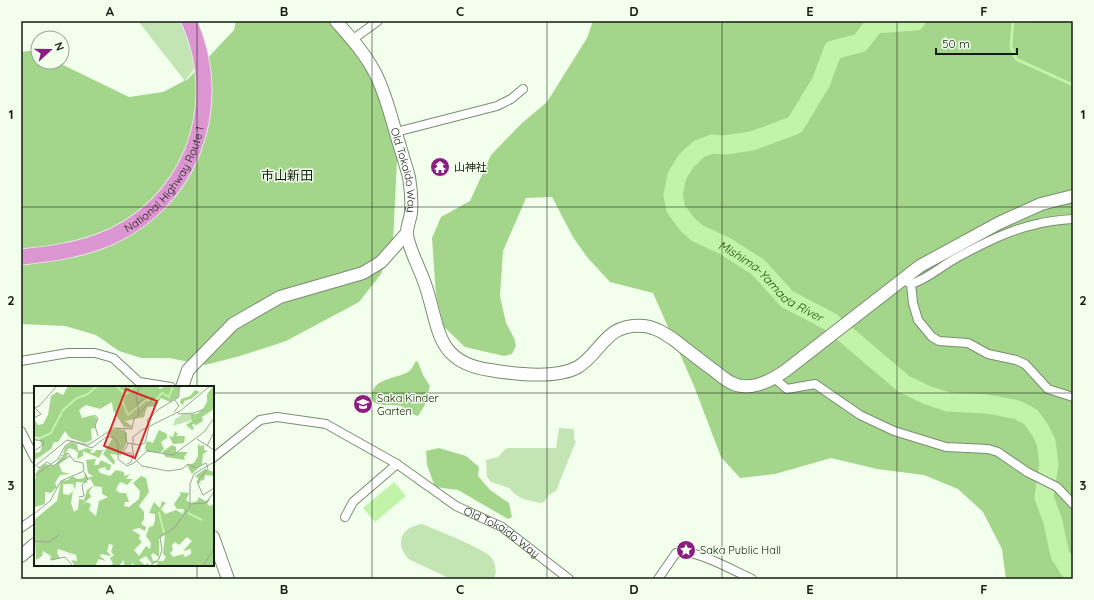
<svg xmlns="http://www.w3.org/2000/svg" width="1094" height="600" viewBox="0 0 1094 600" font-family="Quicksand,'Noto Sans JP',sans-serif">
<style>
.green{fill:#c3e5b3}
.forest{fill:#a3d58b}
.water{fill:#c1f4a9}
.lines{fill:none;stroke-linecap:round;stroke-linejoin:round}
.stream{stroke:#c1f4a9;stroke-width:3}
.river{stroke:#c1f4a9;stroke-width:19}
.street-casing{stroke:#7a8d70;stroke-width:10}
.secondary-casing{stroke:#7a8d70;stroke-width:14}
.highway-casing{stroke:#e8e8e7;stroke-width:17}
.street{stroke:#fff;stroke-width:8}
.secondary{stroke:#fff;stroke-width:12}
.highway{stroke:#dc96d1;stroke-width:15}
.grid{fill:none;stroke:#161d12;stroke-width:1;stroke-opacity:0.55}
.labels{text-anchor:middle;dominant-baseline:central;stroke-width:3;stroke-linejoin:round;paint-order:stroke}
.poi-label{font-size:11px;fill:#161d12;stroke:#f2ffec;text-anchor:start}
.street-label{font-size:11px;fill:#161d12;stroke:#f2ffec}
.water-label{font-size:12px;font-style:italic;fill:#224e00;stroke:#f2ffec}
.quarter-label{font-size:13px;fill:#161d12;stroke:#f2ffec}
.inset-river{fill:none;stroke:#c1f4a9;stroke-width:2}
.inset-road{fill:none;stroke:#9aa595;stroke-width:1}
.view{fill:#d62828;fill-opacity:0.15;stroke:#d62828;stroke-width:2}
.inset-edge{fill:none;stroke:#161d12;stroke-width:2}
.neatline{fill:none;stroke:#161d12;stroke-width:1.5}
.grid-label{font-size:13px;text-anchor:middle;font-weight:bold;fill:#161d12}
</style>
<rect width="100%" height="100%" fill="#f2ffec"/>
<path class="green" d="M138,21H185L201,60L185,81Z
M559,428L574,429V440L576,441L556,491L549,495L544,502L540,503L523,499L516,495L509,488L491,482L487,477L486,460L498,457L505,449L508,448H556Z
M422,524C434,529 484,549 490,556C496,562 497,571 494,579H451L410,560C394,545 400,527 422,524Z"/>
<path class="forest" d="M236,21H333L364,63L384,99L398,140L393,242L381,274L359,302L286,341L240,356L205,365L169,358H141L119,351L96,335L65,326L21,324V52L35,50L38,51V62H57L129,97L163,92L188,79L234,30Z
M593,21H1073V579H1006L1002,549L983,512L958,489L924,475L877,469L831,458L775,474L740,478L721,457L694,386L653,293L610,282L587,257L573,237L552,197L526,198L503,251L500,296L506,323L514,338L516,346L512,354L504,356L465,347L444,327L436,295L432,238L441,217L470,201L491,155L521,124L547,102L587,38Z
M416,361L418,362L423,375L430,386L425,405L418,416C409,414 408,409 401,406C391,403 380,408 372,401C369,379 391,380 406,373C412,371 413,365 416,361Z
M439,448L466,456L479,467L478,476L490,490L509,503L512,517L508,519L458,490L435,487L427,465L426,451Z"/>
<path class="water" d="M394,482L406,496L375,522L363,508Z"/>
<g class="lines">
<path class="stream" d="M1026,21H1013L1011,47L1016,59L1073,85"/>
<path class="river" id="s1" d="M916,21L875,24L860,43L833,50L821,82L795,125L752,141L725,145L712,144L699,149L686,161L677,176L673,195L676,209L687,224L697,233L725,246L758,267L787,299L831,322L904,384L927,395L948,402L987,404L1018,410L1031,417L1040,430L1046,442L1049,464L1044,497L1053,522L1060,555L1069,569L1073,571"/>
<defs>
<g id="street">
<path d="M352,40L378,21"/>
<path d="M396,132L497,106L511,99L523,89"/>
<path d="M906,281L911,284C928,279 941,266 958,257C982,244 1009,230 1037,224C1048,221 1061,220 1073,219"/>
<path d="M911,284L913,303L918,320L932,337L939,341L968,343L988,354L1016,360L1025,364L1048,389L1073,397"/>
<path d="M21,361L68,353H95L113,358L139,382L171,387"/>
<path d="M774,378L787,389L815,384L860,415L894,431L946,447L988,449L998,452L1027,472L1057,487L1073,504"/>
<path d="M21,431L35,459"/>
<path id="s2" d="M213,458L260,420L277,417L326,424L397,464L456,506L502,527L569,579"/>
<path d="M345,517L353,502L397,464"/>
<path d="M21,528L35,518"/>
<path d="M658,579L676,553C693,547 736,572 752,579"/>
</g>
<g id="secondary">
<path id="s3" d="M336,21C350,37 364,52 374,71C383,87 388,106 393,123C398,141 404,159 409,177C411,189 412,201 411,213C410,220 406,229 407,235C409,249 420,269 425,284C440,327 434,362 490,370C514,374 556,379 578,367C602,352 606,322 644,326C656,327 667,335 677,342C688,351 700,360 712,369C718,373 724,379 730,382C749,393 770,381 785,371L920,266L999,223L1041,204L1073,196"/>
<path d="M182,387L188,370L233,324L280,297L363,273L381,262L406,234"/>
<path d="M213,537L228,579"/>
<path d="M21,556L35,544"/>
</g>
<g id="highway">
<path id="s4" d="M21,257C48,254 73,251 98,242C189,209 228,108 189,21"/>
</g>
</defs>
<use href="#street" class="street-casing"/>
<use href="#secondary" class="secondary-casing"/>
<use href="#highway" class="highway-casing"/>
<use href="#street" class="street"/>
<use href="#secondary" class="secondary"/>
<use href="#highway" class="highway"/>
</g>
<path class="grid" d="M197,21V387M372,21V579M547,21V579M722,21V579M897,21V579M21,207H1073M21,393H35M213,393H1073M197,565V579"/>
<defs>
<symbol id="temple-disc" viewBox="-11 -11 22 22"><circle r="9.5" fill="#8c1e81" stroke="#f2ffec"/><path d="M0-6L5-2H3V0L6.5 2.5H4V6H1.5V3h-3V6H-4V2.5H-6.5L-3 0V-2H-5Z" fill="#fff"/></symbol>
<symbol id="school-disc" viewBox="-11 -11 22 22"><circle r="9.5" fill="#8c1e81" stroke="#f2ffec"/><path d="M0-5L7-2L0 1L-7-2ZM-4 1L0 2.5L4 1V4Q0 6-4 4Z" fill="#fff"/></symbol>
<symbol id="sight-disc" viewBox="-11 -11 22 22"><circle r="9.5" fill="#8c1e81" stroke="#f2ffec"/><path d="M0-6L1.8-2.2L6-1.7L2.9 1.2L3.7 5.4L0 3.3L-3.7 5.4L-2.9 1.2L-6-1.7L-1.8-2.2Z" fill="#fff"/></symbol>
</defs>
<g fill-rule="evenodd">
<use href="#temple-disc" x="429" y="156" width="22" height="22"/>
<use href="#school-disc" x="352" y="393" width="22" height="22"/>
<use href="#sight-disc" x="675" y="539" width="22" height="22"/>
</g>
<g class="labels">
<g class="poi-label">
<text x="454" y="167">山神社</text>
<text x="377" y="398">Saka Kinder<tspan x="377" dy="13">Garten</tspan></text>
<text x="700" y="550">Saka Public Hall</text>
</g>
<g class="street-label">
<text stroke="none"><textPath href="#s3" startOffset="167">Old Tokaido Way</textPath></text>
<text stroke="none"><textPath href="#s4" startOffset="174">National Highway Route 1</textPath></text>
<text stroke="none"><textPath href="#s2" startOffset="334">Old Tokaido Way</textPath></text>
</g>
<g class="water-label">
<text stroke="none"><textPath href="#s1" startOffset="468">Mishima-Yamada River</textPath></text>
</g>
<g class="quarter-label">
<text x="287" y="175">市山新田</text>
</g>
</g>
<g transform="translate(34 386)">
<rect width="180" height="180" fill="#f2ffec"/>
<path d="M149,28H156L158,34L139,40L141,33Z" fill="#c3e5b3"/>
<path d="M34,0H124L126,3L132,0H146L144,11L136,16L127,12L122,20L113,21L110,31L91,35L98,40L97,42L90,41L79,24L78,16L66,23L52,19L45,24L48,32L59,29L63,33L61,42L57,43L58,54L51,57L36,52L31,45L24,56H20L17,63L1,74L0,64L2,67L6,66L8,61L5,51H0V33L4,39L9,38L14,29L17,10L23,6L29,9ZM180,0V23L168,31L169,35L162,39L158,38L160,43L158,44L152,39L158,35L156,28H163L169,23L173,16V8ZM161,4L166,6L157,13L150,15L149,19L146,17L147,13L156,10ZM85,42L93,47V56L87,69L76,68L81,75L80,79L69,68L78,53L74,45ZM125,44L133,48V52L127,56L130,63L126,67L112,65L111,61L113,55L119,57ZM141,45L144,48L142,50H151L150,57L139,58L135,50L139,51ZM38,56L43,58L44,65L53,62L58,64L56,67H60L62,64H69L65,72L49,65V70L43,73L44,67L41,64L35,62L31,68L29,67L31,61ZM164,57L166,60L170,59V64L174,65L169,68L168,78L158,88L153,79L160,77L164,70ZM138,59L142,61V66H154L150,71L151,74L132,71L128,66ZM34,67L32,73L25,78L28,86L36,88L26,89L21,97L23,101L17,107L11,106V118L1,121L0,125V98L3,85L10,78L21,80L26,72ZM62,73L60,79H64L67,74L77,79L76,84H72L71,81L64,83L66,87L76,90L82,84L90,86V90L96,88L92,93H99L93,99L87,96L84,99L82,104L86,107H92L95,116H91L90,120L95,121L105,113L106,105L99,97L107,90L112,92L115,106L105,120L110,126V133L107,138L112,141L111,145L105,142L98,144L106,149L105,153L108,156L100,164L105,170L112,160L116,163L117,157L112,150L115,141L119,140L121,135V128L115,127L120,116L126,122L128,115L132,117L127,123L131,128L142,124L149,128L150,123H143L140,118L147,108L145,106L155,107L152,114L157,117L163,115L165,111L171,115L176,113L173,118L176,120L180,118V180H122L124,176L118,178L112,170L105,174L111,179L114,177L115,180H100L99,177L96,180H90V174L85,180H75L79,178L76,172L80,169L77,166L79,159L75,158L73,165L77,170L67,168L66,170L72,175L65,173L62,178L64,180H41L37,174L43,175L42,169L24,163L23,167L26,172L16,174L17,170L9,165L8,170L2,174L0,134L23,115L27,95L34,94L38,90L44,93L50,92L51,87L54,92L59,90L54,87L52,74ZM56,93L60,99L53,104L50,114L45,113L44,123L40,126L37,117L39,105L35,109L29,108V98H39L41,104L42,96L54,97L52,95ZM59,100L68,101V108L74,111L65,115L62,130L55,124L57,118L52,116L46,120L57,111L55,106ZM131,148L129,168L132,171L129,175H119L117,169L119,167L125,171V153ZM153,151L158,155L149,165L157,163V168L151,171L149,168L139,171L136,167L139,164L138,159L141,156L145,159ZM171,83L180,86V90L171,89L170,94L166,95L167,98L164,97V92L161,90Z" fill="#a3d58b" fill-rule="evenodd"/>
<path class="inset-river" d="M82,0L90,7L89,17L94,29L112,14L121,15L128,7L135,11L139,0M90,7L93,8L100,0M0,55L17,47L29,24L43,12L54,8L63,0M125,126L130,147M154,127L168,134"/>
<path class="inset-road" d="M103,18L113,11L120,12L105,27M0,22L5,20L23,0M140,26L145,20L141,14M143,26L145,28L160,27L170,23M60,29L64,32L61,40L64,50M0,32L7,28L1,22M115,40L113,34L125,23L145,11V2L148,0M90,43L93,57L106,59L111,57L115,41M0,51L2,54L10,55L9,59L0,65M163,53L180,64M98,59L100,72L108,80L134,85L148,83L154,78L162,82L172,77L174,82L163,96L169,109L180,102M99,59V51L108,44L146,25L176,0M173,60L179,48M93,78L97,76L99,71L97,67H89L94,58M3,80L5,82L13,76L19,80L36,70M0,81L33,54L54,59L80,42L98,43L100,33L105,28L102,10L106,0M0,90L24,73L31,60L38,55L58,62L72,51H80L84,57V73L93,80L100,77L113,65L139,69L170,46L180,32M45,111L50,110L48,99L54,93L50,86M157,118L172,117L180,106M0,128L16,115L27,95L50,85L49,77L40,75L34,67L27,70M0,155L15,156L25,149M17,174L31,171L39,180M116,180L125,173L128,164L126,151L140,142L156,121V98L160,88L180,76M169,180L180,163"/>
<path class="view" d="M92,3L123,15L101,72L70,60Z"/>
<rect width="180" height="180" class="inset-edge"/>
</g>
<rect width="1094" height="600" fill="none" stroke="#f2ffec" stroke-width="44"/>
<g transform="translate(50 50) rotate(69)"><circle r="19" fill="#f2ffec" stroke="#9aa595"/>
<path d="M0-3L7 15L0 10L-7 15Z" fill="#8c1e81"/>
<text y="-6" font-size="11" font-weight="bold" text-anchor="middle" fill="#161d12">N</text>
</g>
<path d="M936 48v6h81v-6" fill="none" stroke="#161d12" stroke-width="2"/>
<text x="942" y="48" font-size="12" fill="#161d12" stroke="#f2ffec" stroke-width="3" paint-order="stroke">50 m</text>
<rect x="22" y="22" width="1050" height="556" class="neatline"/>
<g class="grid-label">
<text x="110" y="16">A</text>
<text x="284" y="16">B</text>
<text x="460" y="16">C</text>
<text x="634" y="16">D</text>
<text x="810" y="16">E</text>
<text x="984" y="16">F</text>
<text x="11" y="119">1</text>
<text x="1083" y="119">1</text>
<text x="11" y="305">2</text>
<text x="1083" y="305">2</text>
<text x="11" y="490">3</text>
<text x="1083" y="490">3</text>
<text x="110" y="594">A</text>
<text x="284" y="594">B</text>
<text x="460" y="594">C</text>
<text x="634" y="594">D</text>
<text x="810" y="594">E</text>
<text x="984" y="594">F</text>
</g>
</svg>
